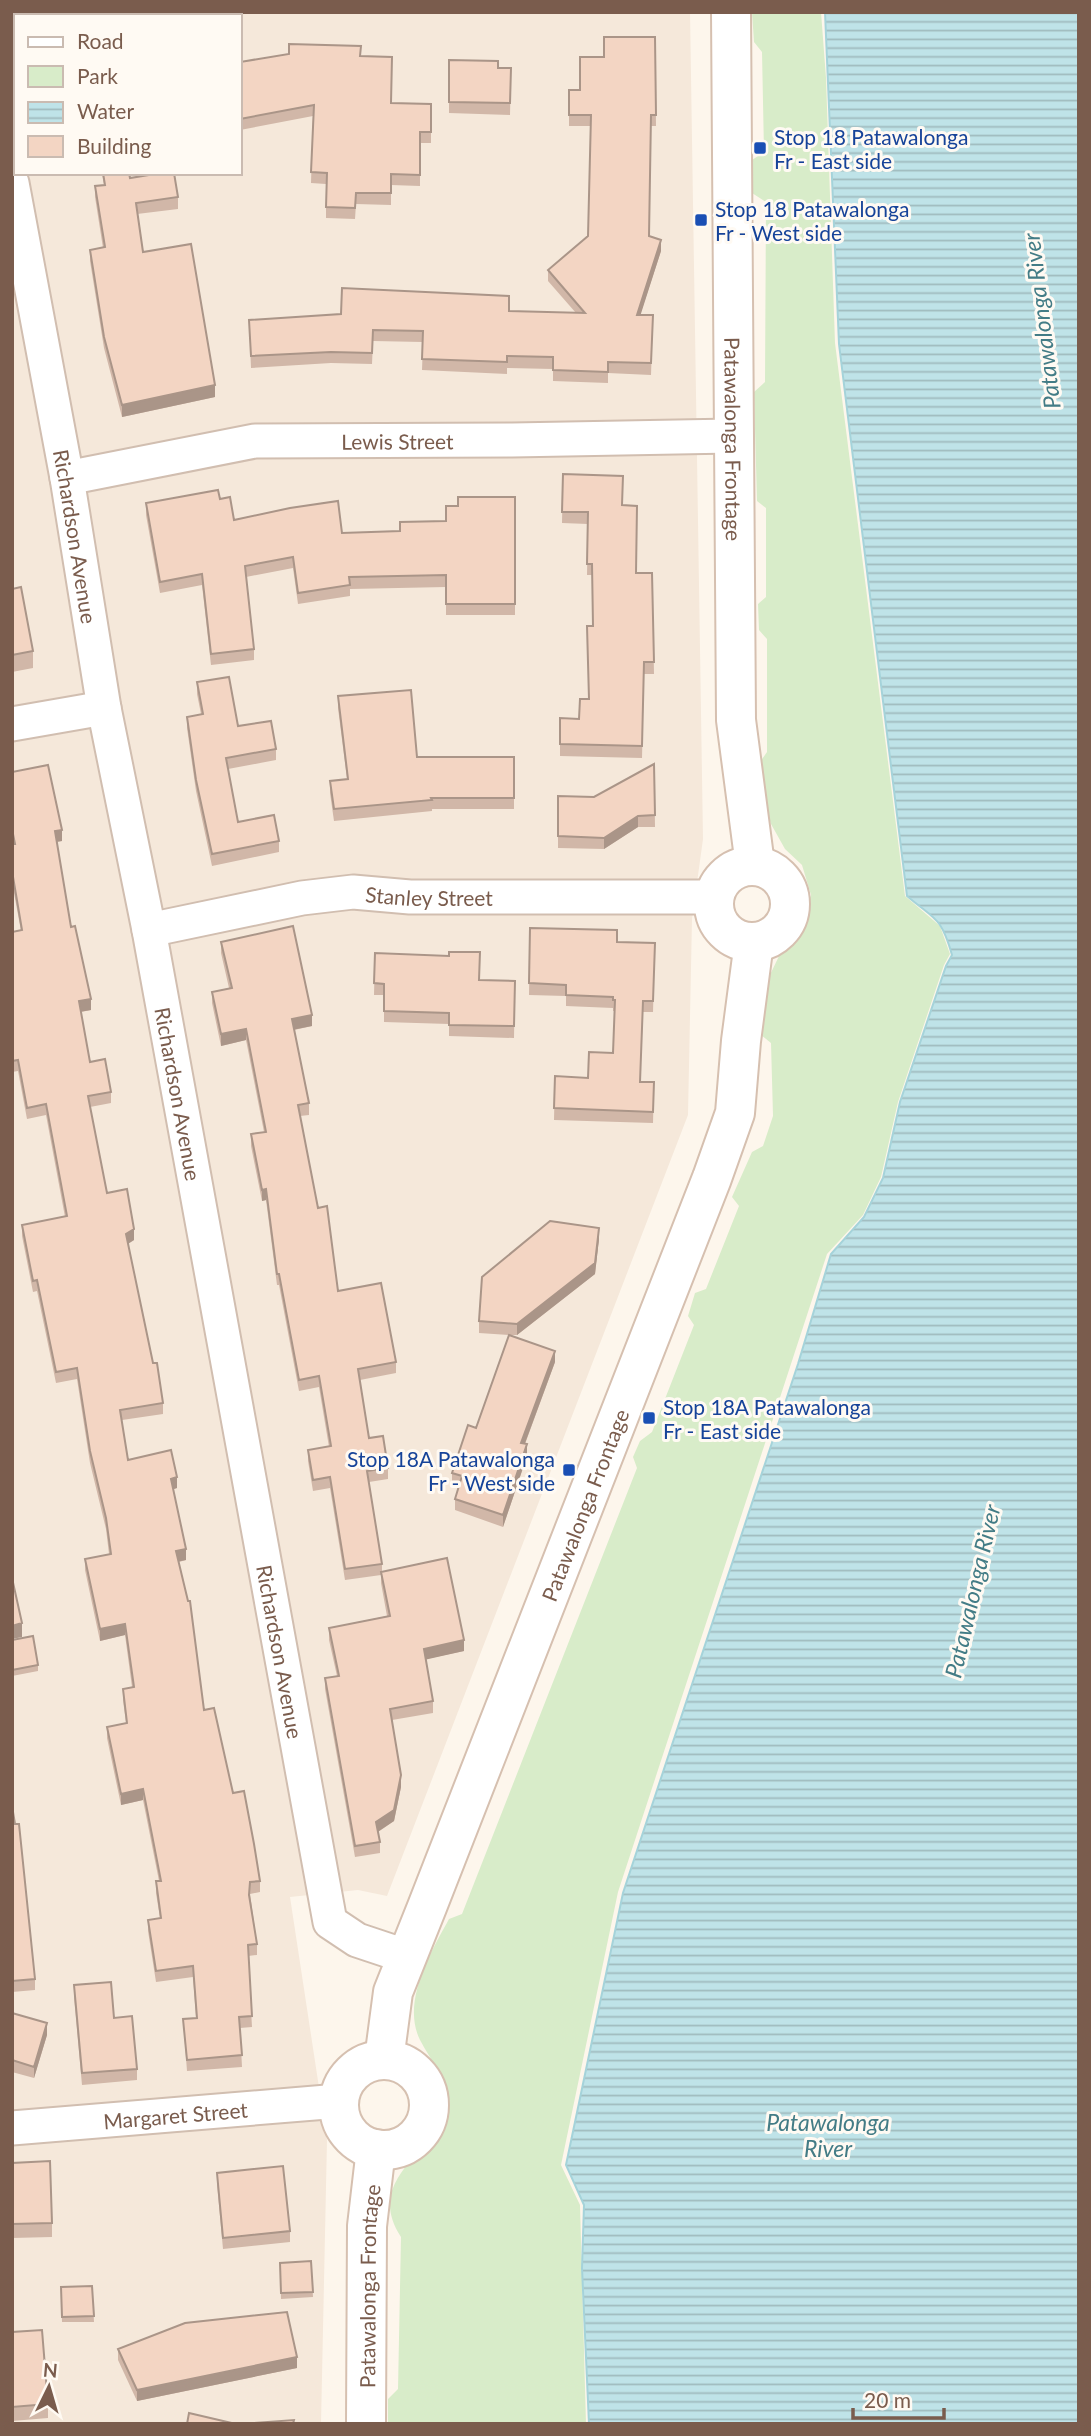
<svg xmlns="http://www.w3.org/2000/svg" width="1091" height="2436" viewBox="0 0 1091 2436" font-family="Lato,sans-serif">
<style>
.residential{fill:#f5e8da;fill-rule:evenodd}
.green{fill:#d8ecc9}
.water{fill:url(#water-rules);stroke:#a5d3da;stroke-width:2}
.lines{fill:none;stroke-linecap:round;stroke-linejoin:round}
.street-casing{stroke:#d1beb0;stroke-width:37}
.secondary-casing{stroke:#d6c0b0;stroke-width:42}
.street{stroke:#fff;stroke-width:33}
.secondary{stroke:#fff;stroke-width:38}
.wall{fill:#d1b7a8}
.shaded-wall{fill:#aa9588}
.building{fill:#f3d5c3;stroke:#aa9588;stroke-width:2}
.transit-dot{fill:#1a4fb4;stroke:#fffaf3;stroke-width:2.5}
.labels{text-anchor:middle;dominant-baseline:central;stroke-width:6;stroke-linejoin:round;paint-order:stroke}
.transit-label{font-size:21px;fill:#164399;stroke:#fffaf3;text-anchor:start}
.street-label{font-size:21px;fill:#7a5c4d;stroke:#fffaf3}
.water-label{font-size:23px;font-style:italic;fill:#437c86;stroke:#fffaf3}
</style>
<defs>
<pattern id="water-rules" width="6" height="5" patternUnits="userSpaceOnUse" patternTransform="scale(1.75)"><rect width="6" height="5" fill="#bfe3e8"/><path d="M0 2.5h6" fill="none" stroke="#a0bbbe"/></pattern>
</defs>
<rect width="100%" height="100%" fill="#fdf6ec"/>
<path class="residential" d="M12,12H690L703,839L692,919L688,1115L387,1896L358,1890L290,1897L327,2140L321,2424H12ZM16,16H240V173H16Z"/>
<path class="green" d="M752,12H821L826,78L835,343L905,896L940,926L950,954L944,965L898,1102L881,1177L863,1215L827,1254L618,1892L561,2165L580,2205L586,2424H388V2399L398,2389L401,2237C362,2177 438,2153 445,2105C448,2080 431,2061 420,2040C401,2002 431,1952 449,1919L462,1914L637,1468L633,1457L640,1441L652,1432L694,1325L688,1316L695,1293L706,1289L739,1206L732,1197L752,1152L763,1146L773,1116L771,1043L761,1035L768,979L780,954L800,925L811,895L802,865L785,849L771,824L759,787L758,765L767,752V639L759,630L758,604L766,597V508L757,501L754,392L765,382L766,202L752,193V160L764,152L762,52L754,42Z"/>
<path class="water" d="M825,12H1079V2424H589L582,2268L584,2205L566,2165L623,1893L798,1364L831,1254L864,1217L883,1178L900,1102L946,966L952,955C941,916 935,920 907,896L839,344Z"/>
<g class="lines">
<defs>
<g id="street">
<path d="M119,16L143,12"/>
<path d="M12,31H16"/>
<path id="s1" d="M12,183L67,478L104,708L149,930L330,1922L357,1940L405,1956"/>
<path id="s2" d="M67,478L255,441L512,440L732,436"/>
<path d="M12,724L104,708"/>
<path id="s3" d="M149,930L302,898L353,892L410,897H713"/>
<path id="s4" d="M12,2128L339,2101"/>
</g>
<g id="secondary">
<path id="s5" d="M731,12L736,720L755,865"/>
<circle cx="752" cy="904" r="38"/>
<path id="s6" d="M384,2060L393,1992L427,1907L712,1178L735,1113L741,1041L754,942"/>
<circle cx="384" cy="2105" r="45"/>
<path id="s7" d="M366,2424L367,2226L376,2149"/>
</g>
</defs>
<use href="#street" class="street-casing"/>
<use href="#secondary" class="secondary-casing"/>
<use href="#street" class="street"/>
<use href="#secondary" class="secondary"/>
</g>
<path class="wall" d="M655,37L656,126H651L649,236L661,251L640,315H653L651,375L608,373V383L553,381V369L507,368V374L422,370L423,342L373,341L372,364L331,363L251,368L249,320L509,311L576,313L548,281V270L588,236L591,126H569V90H580L604,57Z
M361,56L391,103L431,104V143H420V186L391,185V205L356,204L355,219L326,218V184L311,183L313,116L240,130V62Z
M449,60L498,68H511L510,115L449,113Z
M102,173H129L130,178L178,197V209L137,214L143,252L215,397L122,417L104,348L90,261V250L103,248L95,197V186L104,185Z
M563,474L622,505L636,573H652L654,674H644L642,758L560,756V718L579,719L588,699L593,626L592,575H587L588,524L562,523Z
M515,497V615H446V587L350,589V596L298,604L293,568L246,577L254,649V660L211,665L202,585L160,593L146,515V503L220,499L234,520L342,533L400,531L446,521L458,506Z
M12,589L33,651V668L12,672Z
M197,682L238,726L276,749V760L228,769L238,822L279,841V852L212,866L196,791L187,728V717L201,714L197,694Z
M338,696L417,757H514V809H432V811L334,821L330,793V781L347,779L338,708Z
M654,764L655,827H638L604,849L558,848V796L594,797Z
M12,772L62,841L57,842L71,927L91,1010L81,1012L90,1062L111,1092V1103L90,1107L107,1193L134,1240L128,1244L153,1363L163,1403V1414L122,1420L128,1460L177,1488L173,1489L186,1560L179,1562L204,1710L233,1793L260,1881V1892L250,1894L257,1944V1955L248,1956L252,2027L240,2028L242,2067L187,2071L183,2019L196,2018L193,1977L156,1982L148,1931V1920L160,1918L156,1893V1881H159L143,1800L121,1805L107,1738V1727L126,1723L123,1700V1689L132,1687L125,1635L100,1641L85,1570V1559L109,1554L106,1529L90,1463L77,1379L56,1383L37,1291L33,1292L22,1236V1225L65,1217L46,1115L27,1119L18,1071L12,1072V932L21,931L12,882V844H13Z
M530,928L617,942L655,943L653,1012H643L640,1082H654L653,1123L554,1120L555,1076L588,1078L613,1053L615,1011H613V1008L566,1006V996L529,995Z
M221,942L312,1026L294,1030L309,1103V1115L300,1116L318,1208L338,1291L396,1362V1373L360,1380L369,1438L388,1468V1479L369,1482L382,1564V1571L464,1651L426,1659L433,1701V1713L392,1720L401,1787L394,1821L378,1832L380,1842V1853L355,1857L325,1689V1678L337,1676L329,1640V1628L387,1616L381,1583V1575L345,1580L330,1488L313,1491L308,1461V1450L329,1447L319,1387L299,1391L279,1285H277L266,1200L262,1201L251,1146V1134L264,1132L246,1040L221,1046L212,1003V992L229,988L221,953Z
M375,953L479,980L515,981L514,1038L449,1036V1024L384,1022V995H374Z
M599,1239L595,1274L517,1335H510L555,1362L525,1444L527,1456L503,1527L455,1510V1499L459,1486L452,1484V1473L476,1428L509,1335L479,1333V1321Z
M12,1640L38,1665V1671L12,1676Z
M12,1806L35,1979V1990L12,1992Z
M74,1985L114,2018L137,2069V2080L82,2085L74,1997Z
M12,2013L47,2035L34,2078L12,2072Z
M12,2163L52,2223V2237L12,2238Z
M217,2173L290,2231V2242L223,2249L217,2184Z
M311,2261L313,2297L281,2299L280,2263Z
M92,2286L94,2322H62L61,2287Z
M12,2332L48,2404V2418L12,2421Z
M118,2349L297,2368L137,2401L118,2360Z"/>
<path class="shaded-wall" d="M661,240V251L637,326V315Z
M215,385V397L122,417V405Z
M638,816V827L604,849V838Z
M62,830V841L55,842V831Z
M91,999V1010L79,1012V1001Z
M312,1015V1026L292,1030V1019Z
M246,1029V1040L221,1046V1034Z
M266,1189V1200L262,1201V1190Z
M599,1228V1239L595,1274L517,1335V1324Z
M134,1229V1240L126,1245V1234Z
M555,1351V1362L521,1454V1443Z
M527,1444V1456L503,1527V1515Z
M177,1477V1488L171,1490V1479Z
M186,1549V1560L176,1562V1551Z
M22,1623V1637L12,1639V1626Z
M125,1624V1635L100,1641V1629Z
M464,1640V1651L424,1660V1649Z
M401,1775V1787L394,1821L376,1833V1822Z
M143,1789V1800L121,1805V1794Z
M47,2023V2035L34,2078V2067Z
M297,2357V2368L137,2401V2390Z"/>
<path class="building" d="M604,37H655L656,115H651L649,236L661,240L637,315H653L651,363L608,362V372L553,370V357L507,356V362L422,359L423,331L373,330L372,353L331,352L251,356L249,320L341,314L342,288L509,296V311L585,313L548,270L588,236L591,115H569V90H580V57H604Z
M289,44L361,46L360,56L392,57L391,103L431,104V132H420V175L391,174V193H356L355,208L326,207L327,173L311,172L314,105L240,119V62L289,54Z
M449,60L498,61V68H511L510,103L449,102Z
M103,173H129L130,178L161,173H174L178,197L136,203L143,252L191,244L215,385L122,405L104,337L90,250L105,247L95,186L105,185Z
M563,474L623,476L622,505L637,506L636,573H652L654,662H644L642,746L560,744V718L579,719L580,699H589L587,626H593L592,564H587L588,512H562Z
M218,490L220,499L230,497L234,520L290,508L338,501L342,533L400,531V522L446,521V506H458V497H515V604H446V575L349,577L350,585L298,593L293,557L245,566L254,649L211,654L202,574L160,582L146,503Z
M21,587L33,651L12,655V589Z
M229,677L238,726L271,721L276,749L226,758L238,822L274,815L279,841L212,854L196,780L187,717L203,714L197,682Z
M411,690L417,757H514V798H431L432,800L334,809L330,781L348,779L338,696Z
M654,764L655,815L638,816L604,838L558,836V796L594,797Z
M48,765L62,830L55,831L71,927L75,926L91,999L79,1001L90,1062L105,1059L111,1092L88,1096L107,1193L127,1189L134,1229L126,1234L153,1363H157L163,1403L120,1410L128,1460L171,1450L177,1477L171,1479L186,1549L176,1551L188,1601H190L204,1710L214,1708L233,1793L244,1791L254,1844L260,1881L250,1882L249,1895L257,1944L248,1945L252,2016L239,2017L242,2055L187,2060L183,2019L197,2018L193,1966L156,1971L148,1920L161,1918L156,1881H161L143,1789L121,1794L107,1727L127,1723L123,1689L134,1687L125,1624L100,1629L85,1559L111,1554L106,1518L90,1451L77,1368L56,1372L37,1280L33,1281L22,1225L67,1216L46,1104L27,1108L18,1060L12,1061V932L22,930L12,871V844H15L12,829V772Z
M293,926L312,1015L292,1019L309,1103L298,1105L318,1208L327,1206L338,1291L381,1283L396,1362L358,1369L369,1438L383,1436L388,1468L367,1471L382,1564L345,1569L330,1477L313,1480L308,1450L331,1446L319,1376L299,1380L279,1274H277L266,1189L262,1190L251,1134L266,1132L246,1029L221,1034L212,992L232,988L221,942Z
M530,928L617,930V942L655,943L653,1001H643L640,1082H654L653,1112L554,1108L555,1076L588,1078L589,1052L613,1053L615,1000H613V997L566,995V985L529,983Z
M449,952H480L479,980L515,981L514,1026L449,1025V1013L384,1011V984L374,983L375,953L449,956Z
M550,1221L599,1228L595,1263L517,1324L479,1321L482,1277Z
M509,1335L555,1351L521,1443L527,1444L503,1515L455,1499L462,1476L452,1473L468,1425L476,1428Z
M447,1558L464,1640L424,1649L433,1701L390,1709L401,1775L394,1810L376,1822L380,1842L355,1846L325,1678L339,1676L329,1628L390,1616L381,1572Z
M12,1578L22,1623L12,1626Z
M33,1636L38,1665L12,1670V1640Z
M12,1806L15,1824H19L35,1979L12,1981Z
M111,1982L114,2018L132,2016L137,2069L82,2073L74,1985Z
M12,2013L47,2023L34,2067L12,2060Z
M50,2161L52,2223L12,2224V2163Z
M283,2166L290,2231L223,2238L217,2173Z
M311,2261L313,2292L281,2293L280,2263Z
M92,2286L94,2316L62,2317L61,2287Z
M287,2312L297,2357L137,2390L118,2349L185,2323Z
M42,2330L48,2404L12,2407V2332Z
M189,2413L236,2424H187Z
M294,2420L293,2424H239Z"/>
<g class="transit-dot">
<rect x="753" y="141" width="14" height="14" rx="3.5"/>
<rect x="694" y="213" width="14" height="14" rx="3.5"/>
<rect x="642" y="1411" width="14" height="14" rx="3.5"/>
<rect x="562" y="1463" width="14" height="14" rx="3.5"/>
</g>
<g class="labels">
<g class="transit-label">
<text x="774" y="136">Stop 18 Patawalonga<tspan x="774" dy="24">Fr - East side</tspan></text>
<text x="715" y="208">Stop 18 Patawalonga<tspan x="715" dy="24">Fr - West side</tspan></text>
<text x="663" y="1406">Stop 18A Patawalonga<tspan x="663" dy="24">Fr - East side</tspan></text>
<text x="555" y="1458" text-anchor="end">Stop 18A Patawalonga<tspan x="555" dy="24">Fr - West side</tspan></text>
</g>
<g class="street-label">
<text stroke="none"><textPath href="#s5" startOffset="427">Patawalonga Frontage</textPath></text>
<text stroke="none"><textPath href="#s2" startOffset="334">Lewis Street</textPath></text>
<text stroke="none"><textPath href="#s1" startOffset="359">Richardson Avenue</textPath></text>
<text stroke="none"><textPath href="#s3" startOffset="284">Stanley Street</textPath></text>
<text stroke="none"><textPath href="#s1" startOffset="926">Richardson Avenue</textPath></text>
<text stroke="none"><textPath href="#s6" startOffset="592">Patawalonga Frontage</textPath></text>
<text stroke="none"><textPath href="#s1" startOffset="1493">Richardson Avenue</textPath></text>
<text stroke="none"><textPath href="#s4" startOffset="164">Margaret Street</textPath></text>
<text stroke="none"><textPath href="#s7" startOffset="138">Patawalonga Frontage</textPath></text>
</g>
<g class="water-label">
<text transform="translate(1041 321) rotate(-97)">Patawalonga River</text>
<text transform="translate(972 1591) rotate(-77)">Patawalonga River</text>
<text x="828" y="2122">Patawalonga<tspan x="828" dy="26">River</tspan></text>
</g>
</g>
<rect width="1091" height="2436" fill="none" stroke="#7a5c4d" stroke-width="28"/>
<rect x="14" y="14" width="228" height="161" fill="#fffaf3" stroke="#cabbb1" stroke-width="2"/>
<rect x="28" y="37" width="35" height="10" fill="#ffffff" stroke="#cabbb1" stroke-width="2"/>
<text x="77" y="49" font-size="21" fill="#7a5c4d">Road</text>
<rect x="28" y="66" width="35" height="21" fill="#d8ecc9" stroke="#cabbb1" stroke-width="2"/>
<text x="77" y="84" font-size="21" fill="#7a5c4d">Park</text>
<rect x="28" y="102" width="35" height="21" fill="url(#water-rules)" stroke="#cabbb1" stroke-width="2"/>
<text x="77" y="119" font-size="21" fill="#7a5c4d">Water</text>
<rect x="28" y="136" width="35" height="21" fill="#f3d5c3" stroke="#cabbb1" stroke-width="2"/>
<text x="77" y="154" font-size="21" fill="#7a5c4d">Building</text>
<g transform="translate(49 2387) rotate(5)" stroke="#fffaf3" stroke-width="5" paint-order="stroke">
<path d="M0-5L12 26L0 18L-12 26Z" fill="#7a5c4d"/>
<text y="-10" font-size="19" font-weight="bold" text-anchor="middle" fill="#7a5c4d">N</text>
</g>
<path d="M853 2408v10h91v-10" fill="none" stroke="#7a5c4d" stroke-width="3.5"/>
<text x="864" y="2408" font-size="21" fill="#7a5c4d" stroke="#fffaf3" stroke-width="5" paint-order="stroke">20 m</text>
</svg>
